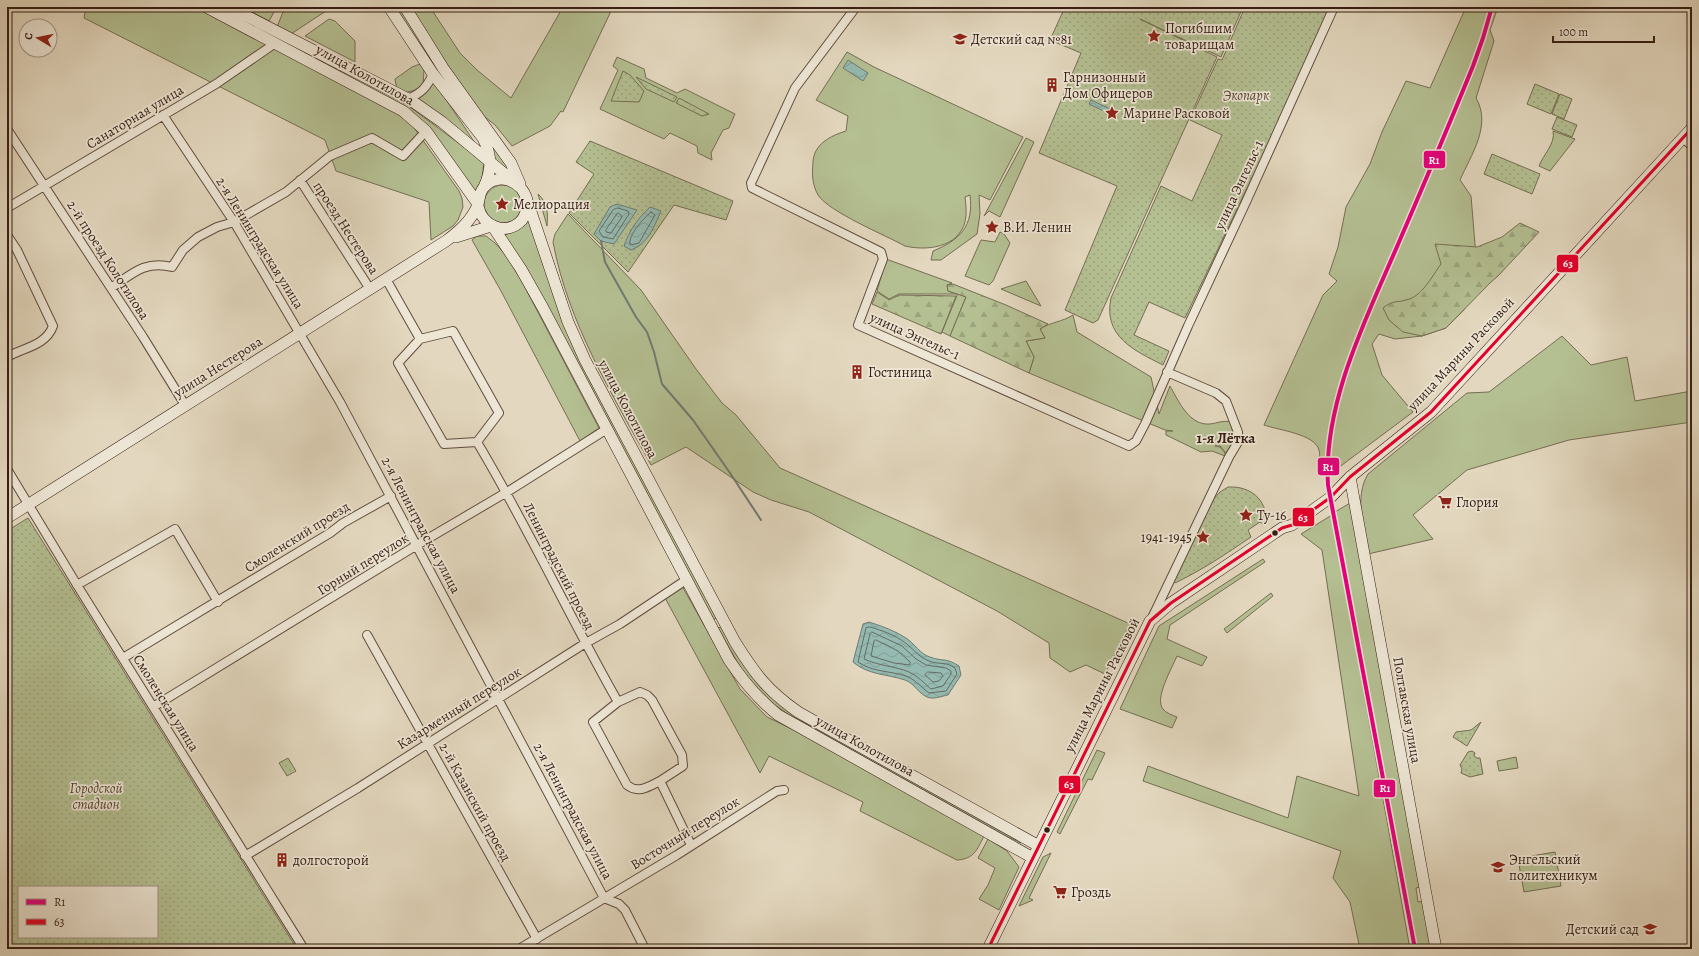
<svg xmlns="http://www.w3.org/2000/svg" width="1699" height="956" viewBox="0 0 1699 956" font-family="Alegreya,serif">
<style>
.grass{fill:#b4bf92;stroke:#756e53}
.forest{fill:url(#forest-firs);stroke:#756e53}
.park{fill:url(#park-dots);stroke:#756e53;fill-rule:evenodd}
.water{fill:url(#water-waves);stroke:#6f7b72}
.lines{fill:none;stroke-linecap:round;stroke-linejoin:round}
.shore{stroke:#666c62;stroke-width:1}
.stream{stroke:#6f7b72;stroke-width:2}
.street-casing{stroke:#614c3f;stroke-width:10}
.secondary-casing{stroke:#361d14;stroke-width:12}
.street{stroke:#ede6d5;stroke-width:8}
.secondary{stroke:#ede6d5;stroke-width:11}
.bus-1-casing{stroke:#ede6d5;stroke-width:6}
.bus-1{stroke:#e4002b;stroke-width:3}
.rail-1-casing{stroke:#ede6d5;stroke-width:7}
.rail-1{stroke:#e5007d;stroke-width:4}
.bus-dot{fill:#361d14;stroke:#ede6d5;stroke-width:1.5}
.labels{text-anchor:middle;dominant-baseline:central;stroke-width:3.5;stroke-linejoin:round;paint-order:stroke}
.poi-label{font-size:14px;fill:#361d14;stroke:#ede6d5;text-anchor:start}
.street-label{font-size:14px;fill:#361d14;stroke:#ede6d5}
.park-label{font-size:14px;font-style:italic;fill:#564634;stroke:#ede6d5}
.neighbourhood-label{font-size:15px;font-weight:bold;fill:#361d14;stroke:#ede6d5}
.line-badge{stroke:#ede6d5;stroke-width:1.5}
.badge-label{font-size:11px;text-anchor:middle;font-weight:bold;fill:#fff}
</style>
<defs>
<pattern id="forest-firs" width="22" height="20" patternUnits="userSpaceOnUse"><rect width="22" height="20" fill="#b4bf92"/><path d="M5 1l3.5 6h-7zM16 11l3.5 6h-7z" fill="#9ba47d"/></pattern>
<pattern id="park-dots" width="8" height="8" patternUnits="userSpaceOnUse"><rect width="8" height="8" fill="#b4bf92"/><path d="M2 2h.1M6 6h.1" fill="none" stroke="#9ba47d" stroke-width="1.8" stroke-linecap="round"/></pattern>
<pattern id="water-waves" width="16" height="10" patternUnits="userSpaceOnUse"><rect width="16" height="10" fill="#95bab1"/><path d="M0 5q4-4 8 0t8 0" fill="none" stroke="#819f97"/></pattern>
</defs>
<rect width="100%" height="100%" fill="#e3d8bf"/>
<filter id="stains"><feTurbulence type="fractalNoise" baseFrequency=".005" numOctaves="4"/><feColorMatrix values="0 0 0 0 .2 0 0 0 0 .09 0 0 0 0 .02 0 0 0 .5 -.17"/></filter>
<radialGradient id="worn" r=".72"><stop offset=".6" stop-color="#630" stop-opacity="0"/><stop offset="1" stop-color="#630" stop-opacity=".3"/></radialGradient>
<path class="grass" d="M86,7H196L266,42L394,111L412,125L459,191L462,198L463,207L458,220L453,226L431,240L429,202L336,171L325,140L84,18Z
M217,7H225L406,104L484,162L482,178L475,197L446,153L365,87L317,57Z
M242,7H270L275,10L269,21Z
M285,7H332L291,34L277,27Z
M409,7H430L460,53L477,70L511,98L563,7H613L563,112L561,111L550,126L512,146L495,125L480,113Z
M1466,7H1498L1490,30L1494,41L1476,98C1492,125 1471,155 1460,180L1471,196L1476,256L1464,310L1446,328L1422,336L1395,339L1379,334L1372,344L1382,375L1413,412L1334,471L1331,466L1319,472C1318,464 1321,457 1319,450C1315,434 1278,430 1264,425L1323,295L1337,281L1329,274L1338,247L1346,207L1370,164L1382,132L1406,81L1430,88Z
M395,8H399L512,174L492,158Z
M329,19L335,21L355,41V62L305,36Z
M847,52L874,67L1023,137L990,200L979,195L980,214L977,234L941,260H931L933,251C960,240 974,226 970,195L965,197C966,205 967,214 965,222C958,248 926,251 905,246C885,235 829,212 818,195C812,184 812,174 813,162C814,144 830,136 846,131L848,116L816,100Z
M617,57L644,69L646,78L677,93L685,89L735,114L729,128L723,130L711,153L712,160L698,153L697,146L670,133L664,139L600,109L618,70L613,66Z
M420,64L424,70L423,86C414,91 407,94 397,90L395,79L412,67Z
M433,80L475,143L415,99C425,95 429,90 433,80Z
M1553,131L1575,139L1550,171L1539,166C1543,155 1556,143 1553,131Z
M1026,138L1034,142L1000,217L989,211L984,216Z
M484 204a19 19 0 1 1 38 0a19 19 0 1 1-38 0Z
M538,194C548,203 548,213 547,226Z
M568,214L641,290L696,369L722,403L736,415L780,468L1130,624L1105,674L1086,665L1070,672L1050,658L1049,643L997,611L809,512L771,500L753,492L686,447L651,465C612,394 568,323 553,242L555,234Z
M528,218L546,270L718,617L713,620L503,236L519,229Z
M1000,232L1004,234L1010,243L993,281L989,285L965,276L981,240L995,242Z
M477,236H486L495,243L505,254L521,280L599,428L580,441L501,291L472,240Z
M886,259L952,283L947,285L948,291L957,294H899L889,299L877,291Z
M1026,281L1041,306L1001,289Z
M958,293L966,297L950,336L942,332Z
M1073,315L1077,332L1151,377L1159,414L1170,386C1178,400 1189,426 1210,424C1218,423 1223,420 1231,422L1234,440L1226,453L1220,446H1215L1220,447L1225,453V456L1212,451L1201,452L1166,435V431H1173L1165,430L1029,373L1034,357L1026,341L1045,338L1040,329C1051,322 1062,322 1073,315Z
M1562,336L1591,365L1627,357L1635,401L1692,391V422L1569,440L1467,470L1413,515L1433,539L1368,554C1364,528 1354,497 1368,474L1467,393L1489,392Z
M1350,503L1421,887L1416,888L1418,902L1424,901L1432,949H1415L1335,512Z
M1332,515L1410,949H1360L1350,902L1333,878L1341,851L1143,781L1148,766L1288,818L1297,776L1359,796L1322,550L1301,534Z
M1263,559L1265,562L1170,625L1167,639L1207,657L1202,666L1177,656C1172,668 1154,699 1163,709C1166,713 1172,715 1177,717L1172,728L1120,709L1159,626Z
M682,586L740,689L767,717L796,731L984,836C977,850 974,859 957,860L860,811L863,802L769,756L760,773L664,596Z
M1271,593L1273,596L1227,633L1224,629Z
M723,626L764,686L1011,834L1021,843L1008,837L788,714L775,705L763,695L743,672L718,628Z
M1097,750L1105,753L1092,780L1088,779L1060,834L1057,832Z
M1516,757L1518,768L1499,771L1497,761Z
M988,839L1007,851L1019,867L999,910L979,899L988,885L995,868L978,858Z
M1555,852L1561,886L1524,892L1519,865L1532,862L1531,856Z
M1051,853L1029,898L1033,900L1019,906L1043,857Z"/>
<path class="forest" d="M1520,223L1539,232L1498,276L1490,283L1446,328L1422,336L1403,332L1389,320L1383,308C1393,300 1395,303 1406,300C1422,297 1432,276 1441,264L1435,244L1477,247L1502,237Z
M953,284L1006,305L1048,324L1040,329L1045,338L1026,341L1034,357L1029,373L950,336L966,297L948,291L947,285Z
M877,292L889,300L899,295L956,296L941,334L872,304Z"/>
<path class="park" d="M1065,7H1145L1155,12L1158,7H1243L1221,57L1140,19L1217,57L1098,320L1093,323L1065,310L1117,186L1039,153L1081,53L1050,40Z
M1245,7H1330L1295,88L1185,318L1149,302L1134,335L1169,351L1163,365C1133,350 1103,336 1111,298L1161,186L1192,201L1222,135L1190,120L1218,59L1222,60Z
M623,71L630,75L644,91L639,102L611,101Z
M636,77L677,97L674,102L646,89Z
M1535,84L1559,94L1551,114L1527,104Z
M1560,94L1572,99L1564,119L1552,114Z
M679,98L709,114L702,116L676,103Z
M1557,117L1577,125L1572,137L1552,129Z
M590,141L733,201L726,220L674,205L628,272L569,213L594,174L576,162Z
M1492,154L1540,174L1532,194L1484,174Z
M1228,487C1251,486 1266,499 1267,522L1264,525L1260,522L1248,530L1251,537C1226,554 1202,570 1175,583L1173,580L1212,501L1220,492Z
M28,518L297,949H7V531ZM19,887H157V937H19Z
M1481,722L1467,746L1453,737L1456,732L1471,730Z
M1472,751L1475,753L1474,756L1477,758H1480L1483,774L1470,777L1461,773L1462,769L1460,765L1468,752Z
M288,758L296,771L287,776L279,763Z"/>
<path class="water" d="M848,60L868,73L863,81L843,68Z
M1091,100L1110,109L1108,113L1089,104Z
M617,204L637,210L614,244L601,241L594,234L610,207Z
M650,207L661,211C654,227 648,244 631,250L624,246C629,231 638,218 650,207Z
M869,622C882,626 895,631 906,638C915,644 920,654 930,657C943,662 945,657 959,666L961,675L948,695C942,696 933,700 927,697C918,693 914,683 905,680C887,674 868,675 853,662L863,624Z"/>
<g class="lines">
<path class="shore" d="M618,208L628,211L629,214L613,239L603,237L599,231L613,210Z
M651,212L655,215L639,243L630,245C628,235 643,219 651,212Z
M618,213L621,215L622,217L611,233L606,232V230Z
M870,627C881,630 895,635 904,642C913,648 918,657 929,661C939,665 945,661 955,668L957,674L946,691L929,693C922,688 916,680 906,676C891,671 872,672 858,662L866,628Z
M872,632L902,646L916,659L926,665L946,668L951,671V674L943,686L931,689C924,683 918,676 909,672C895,666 879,666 864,659L870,634Z
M876,640L898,651L910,662V665L894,663L871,656L874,641Z
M928,672L941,673L943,676L939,681L933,682L925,675Z"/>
<path class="stream" d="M601,241L605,262L636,317L647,332L654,352L662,384L693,420L730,473L761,520"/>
<defs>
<path id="street" d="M856,7L795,88L753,179L751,183L752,188L881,252L883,259L858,325L1129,446L1136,441L1145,424L1188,326L1246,202L1334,7
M407,99C421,94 427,87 433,74
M163,115L234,222L340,402L604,898L619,904L625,910L645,949
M7,129L143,337L185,405
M1683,138L1692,146
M300,180L370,289
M7,208L216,84L274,44
M7,235L17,250L53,326C46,346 22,348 7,357
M386,279L420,339L398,363L444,444L477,442C528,527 569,616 618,702L593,722L627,785C638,794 648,787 660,781L691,845
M111,288C132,274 145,260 172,267L183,250L198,237L217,227L234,222L286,192L330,156L372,138L403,156L426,131
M420,339L453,331L499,413L477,442
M7,469L77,585L304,949
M77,585L175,529L218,602
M1152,618L1229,457L1238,442V432L1226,401L1216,393L1167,372
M367,635L537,939
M123,658L330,533L343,523L391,496
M618,702L640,692L647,695L652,700L682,755L683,766L660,781
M153,707L417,545L507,492L607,429
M245,856L358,788L584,644L620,624L686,580
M519,949L677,855L777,791L784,790"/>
<path id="secondary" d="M206,7L403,111L426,131L478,204
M229,7L412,101L442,122L513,181
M389,7L433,74L483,138C492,156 492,170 484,187
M405,7L443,68L511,163L520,184
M528,203L568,322L585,360L735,642C755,674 767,690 798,712L1039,846
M493,227L521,269L543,308L729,660C743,681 758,699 778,715L1033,858
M456,237L491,226
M1350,477L1436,949
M7,518L446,241C458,232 470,222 477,207C480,201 478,194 484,187C498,172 522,180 527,200C528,206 526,214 522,220C506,237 482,226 478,206
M988,949L1150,621L1171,603L1282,528L1292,525L1331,497L1350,477L1431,412L1692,128"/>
</defs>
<use href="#street" class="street-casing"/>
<use href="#secondary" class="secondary-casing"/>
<use href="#street" class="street"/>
<use href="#secondary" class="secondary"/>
<defs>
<path id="bus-1" d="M988,949L1150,621L1171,603L1282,528L1292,525L1331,497L1350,477L1431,412L1692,128"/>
</defs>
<use href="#bus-1" class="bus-1-casing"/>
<use href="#bus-1" class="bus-1"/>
<defs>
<path id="rail-1" d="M1415,949L1328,485C1323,402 1367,317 1399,242C1424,184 1449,125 1473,66L1483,38L1492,7"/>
</defs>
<use href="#rail-1" class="rail-1-casing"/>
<use href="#rail-1" class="rail-1"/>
</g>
<defs>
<symbol id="sight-bare" viewBox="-9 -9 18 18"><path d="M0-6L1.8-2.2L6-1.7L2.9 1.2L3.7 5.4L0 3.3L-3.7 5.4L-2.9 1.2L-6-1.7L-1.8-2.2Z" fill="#8f2418" stroke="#ede6d5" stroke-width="2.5" paint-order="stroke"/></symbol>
<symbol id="school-bare" viewBox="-9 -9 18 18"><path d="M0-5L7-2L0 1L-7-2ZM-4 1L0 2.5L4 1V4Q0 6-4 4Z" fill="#8f2418" stroke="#ede6d5" stroke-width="2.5" paint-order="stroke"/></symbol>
<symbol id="building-bare" viewBox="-9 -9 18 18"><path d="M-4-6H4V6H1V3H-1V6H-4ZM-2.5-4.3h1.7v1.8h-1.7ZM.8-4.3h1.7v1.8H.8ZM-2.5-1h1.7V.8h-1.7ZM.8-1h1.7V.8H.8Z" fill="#8f2418" stroke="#ede6d5" stroke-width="2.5" paint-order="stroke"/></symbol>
<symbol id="supermarket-bare" viewBox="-9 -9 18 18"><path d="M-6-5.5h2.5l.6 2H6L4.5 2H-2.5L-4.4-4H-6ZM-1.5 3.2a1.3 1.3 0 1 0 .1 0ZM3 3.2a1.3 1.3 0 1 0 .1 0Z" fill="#8f2418" stroke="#ede6d5" stroke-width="2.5" paint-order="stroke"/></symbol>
<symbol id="university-bare" viewBox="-9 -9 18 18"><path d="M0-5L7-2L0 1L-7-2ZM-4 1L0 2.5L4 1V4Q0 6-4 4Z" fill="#8f2418" stroke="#ede6d5" stroke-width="2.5" paint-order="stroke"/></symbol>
</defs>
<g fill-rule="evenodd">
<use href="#sight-bare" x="1144" y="26" width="20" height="20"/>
<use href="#school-bare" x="950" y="29" width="20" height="20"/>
<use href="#building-bare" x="1042" y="75" width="20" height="20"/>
<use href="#sight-bare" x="1102" y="103" width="20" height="20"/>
<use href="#sight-bare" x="492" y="194" width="20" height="20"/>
<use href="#sight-bare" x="982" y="217" width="20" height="20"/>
<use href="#building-bare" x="847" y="362" width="20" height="20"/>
<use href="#supermarket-bare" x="1435" y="492" width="20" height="20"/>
<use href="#sight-bare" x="1236" y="505" width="20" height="20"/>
<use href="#sight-bare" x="1193" y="527" width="20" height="20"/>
<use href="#building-bare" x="272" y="850" width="20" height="20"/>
<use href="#university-bare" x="1488" y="857" width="20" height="20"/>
<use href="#supermarket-bare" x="1050" y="882" width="20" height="20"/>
<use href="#school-bare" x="1640" y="919" width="20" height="20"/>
</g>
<g class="bus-dot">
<circle cx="1275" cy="533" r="3.5"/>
<circle cx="1047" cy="830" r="3.5"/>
</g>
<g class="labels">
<g class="poi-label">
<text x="1165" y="28">Погибшим<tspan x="1165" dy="16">товарищам</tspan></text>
<text x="971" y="39">Детский сад №81</text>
<text x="1063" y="77">Гарнизонный<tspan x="1063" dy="16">Дом Офицеров</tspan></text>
<text x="1123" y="113">Марине Расковой</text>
<text x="513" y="204">Мелиорация</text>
<text x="1003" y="227">В.И. Ленин</text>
<text x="868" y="372">Гостиница</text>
<text x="1456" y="502">Глория</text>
<text x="1257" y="515">Ту-16</text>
<text x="1192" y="537" text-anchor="end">1941-1945</text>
<text x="1509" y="859">Энгельский<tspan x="1509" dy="16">политехникум</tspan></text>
<text x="293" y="860">долгосторой</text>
<text x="1071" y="892">Гроздь</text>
<text x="1639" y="929" text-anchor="end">Детский сад</text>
</g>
<g class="street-label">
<text transform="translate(365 75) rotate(29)">улица Колотилова</text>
<text transform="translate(135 117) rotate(-31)">Санаторная улица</text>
<text transform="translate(1239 185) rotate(-65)">улица Энгельс-1</text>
<text transform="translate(346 228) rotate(57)">проезд Нестерова</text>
<text transform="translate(260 243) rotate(58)">2-я Ленинградская улица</text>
<text transform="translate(108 260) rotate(57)">2-й проезд Колотилова</text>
<text transform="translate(915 336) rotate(24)">улица Энгельс-1</text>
<text transform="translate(1461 354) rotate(-47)">улица Марины Расковой</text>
<text transform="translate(218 367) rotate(-32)">улица Нестерова</text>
<text transform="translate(628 409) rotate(62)">улица Колотилова</text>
<text transform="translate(421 525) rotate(62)">2-я Ленинградская улица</text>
<text transform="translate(297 537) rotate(-32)">Смоленский проезд</text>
<text transform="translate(363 564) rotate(-32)">Горный переулок</text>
<text transform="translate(559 566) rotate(63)">Ленинградский проезд</text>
<text transform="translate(1102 685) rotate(-63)">улица Марины Расковой</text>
<text transform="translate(166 703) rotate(58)">Смоленская улица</text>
<text transform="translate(459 708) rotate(-32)">Казарменный переулок</text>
<text transform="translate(1407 710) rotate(80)">Полтавская улица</text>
<text transform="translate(865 746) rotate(29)">улица Колотилова</text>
<text transform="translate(475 802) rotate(61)">2-й Казанский проезд</text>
<text transform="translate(573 811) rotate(62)">2-я Ленинградская улица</text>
<text transform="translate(685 833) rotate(-32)">Восточный переулок</text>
</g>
<g class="park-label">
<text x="1246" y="95">Экопарк</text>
<text x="96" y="788">Городской<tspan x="96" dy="16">стадион</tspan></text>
</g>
<g class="neighbourhood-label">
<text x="1226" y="438">1-я Лётка</text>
</g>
</g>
<g class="line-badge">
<rect x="1423" y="150" width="23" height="19" rx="4" fill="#e5007d"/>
<rect x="1556" y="254" width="23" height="19" rx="4" fill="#e4002b"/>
<rect x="1317" y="457" width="23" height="19" rx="4" fill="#e5007d"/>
<rect x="1292" y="507" width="23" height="20" rx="4" fill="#e4002b"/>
<rect x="1058" y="775" width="23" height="19" rx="4" fill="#e4002b"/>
<rect x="1373" y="779" width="23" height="19" rx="4" fill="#e5007d"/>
</g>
<g class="badge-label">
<text x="1434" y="164">R1</text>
<text x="1568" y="267">63</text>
<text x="1328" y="471">R1</text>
<text x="1303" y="521">63</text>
<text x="1069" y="788">63</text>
<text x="1385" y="792">R1</text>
</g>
<rect width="1699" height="956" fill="none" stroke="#e3d8bf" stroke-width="24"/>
<rect x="8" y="8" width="1683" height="940" fill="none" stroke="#361d14" stroke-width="2"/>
<rect x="12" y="12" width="1675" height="932" fill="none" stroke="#361d14"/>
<rect x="18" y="886" width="140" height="52" fill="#ede6d5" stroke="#a49688"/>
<rect x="26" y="899" width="20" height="6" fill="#e5007d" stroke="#a49688"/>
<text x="54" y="906" font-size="12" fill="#361d14">R1</text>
<rect x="26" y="919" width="20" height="6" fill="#e4002b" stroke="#a49688"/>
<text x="54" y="926" font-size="12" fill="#361d14">63</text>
<g transform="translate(38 38) rotate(280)"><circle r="19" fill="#ede6d5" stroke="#a49688"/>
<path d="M0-3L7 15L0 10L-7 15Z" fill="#8f2418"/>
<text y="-6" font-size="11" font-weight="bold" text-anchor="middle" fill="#361d14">С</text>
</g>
<path d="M1553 36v6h101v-6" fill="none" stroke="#361d14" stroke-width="2"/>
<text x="1559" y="36" font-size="12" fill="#361d14" stroke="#ede6d5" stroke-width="3" paint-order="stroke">100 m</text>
<rect width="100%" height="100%" filter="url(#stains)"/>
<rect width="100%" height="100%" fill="url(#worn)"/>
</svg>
